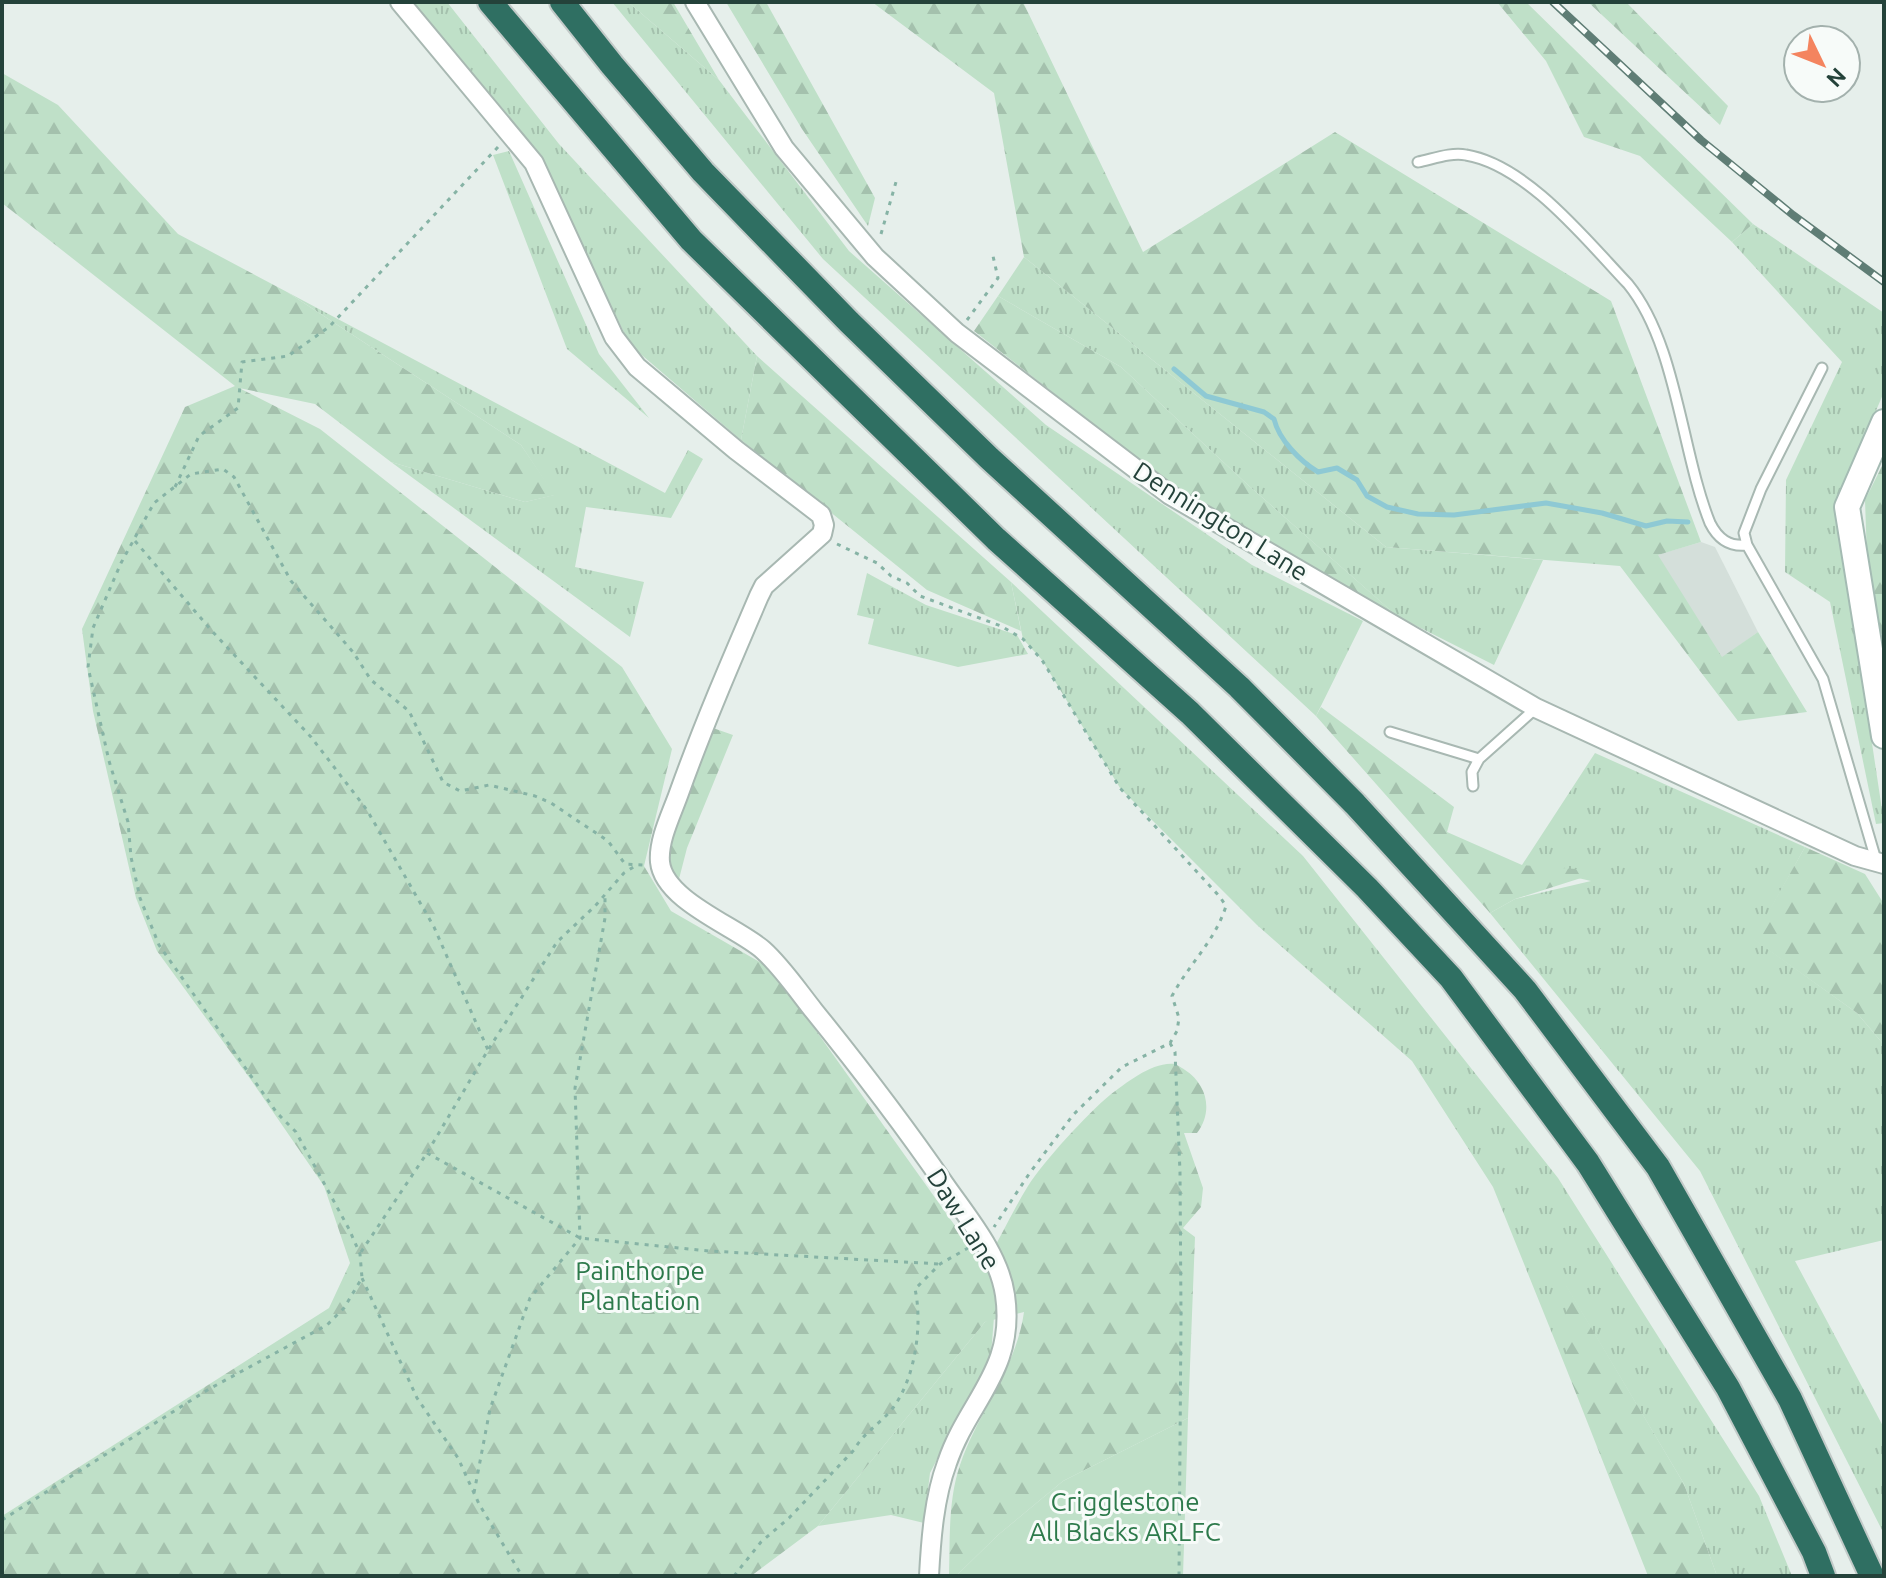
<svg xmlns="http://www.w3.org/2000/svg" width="1886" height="1578" viewBox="0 0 1886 1578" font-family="Ubuntu,sans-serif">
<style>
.built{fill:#d4dfda}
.grass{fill:url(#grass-tufts)}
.forest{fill:url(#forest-firs)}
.park{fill:#bfe0c8}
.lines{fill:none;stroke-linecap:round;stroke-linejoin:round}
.stream{stroke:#8ec9d4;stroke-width:5}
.lane-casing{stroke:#a8b8b2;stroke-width:13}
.street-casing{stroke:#a8b8b2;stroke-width:22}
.secondary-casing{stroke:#a4bbb3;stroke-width:28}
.highway-casing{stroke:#c2cac8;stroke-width:28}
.path{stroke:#86b3a5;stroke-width:3;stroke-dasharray:4 6;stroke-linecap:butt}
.lane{stroke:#fff;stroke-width:9}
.street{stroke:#fff;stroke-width:18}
.secondary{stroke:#fff;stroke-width:24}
.highway{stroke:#2f6f62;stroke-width:24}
.rail-casing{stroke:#5f7d75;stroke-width:8}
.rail{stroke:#f7fbf9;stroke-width:5;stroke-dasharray:15;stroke-linecap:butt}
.labels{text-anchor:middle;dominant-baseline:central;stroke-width:6;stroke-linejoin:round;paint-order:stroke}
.street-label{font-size:26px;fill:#24423a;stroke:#f7fbf9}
.park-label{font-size:26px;fill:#2d7a4b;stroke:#f7fbf9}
</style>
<defs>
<pattern id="grass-tufts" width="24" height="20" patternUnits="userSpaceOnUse" patternTransform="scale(2)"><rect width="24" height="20" fill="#bfe0c8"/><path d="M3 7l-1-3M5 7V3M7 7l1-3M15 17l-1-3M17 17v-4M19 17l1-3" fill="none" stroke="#a4c1ad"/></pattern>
<pattern id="forest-firs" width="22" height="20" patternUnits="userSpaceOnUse" patternTransform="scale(2)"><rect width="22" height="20" fill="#bfe0c8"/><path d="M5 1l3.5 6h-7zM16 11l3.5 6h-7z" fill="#a4c1ad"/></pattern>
</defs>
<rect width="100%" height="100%" fill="#e6efeb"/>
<path class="built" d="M1701,542L1715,547L1758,632L1722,658L1657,555Z"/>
<path class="grass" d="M410,2H447L559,144L757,356L741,440L630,345L540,158Z
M612,2H628L719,80L849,251L1046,425L1252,565L1363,621L1316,716L823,259Z
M509,151L599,354L649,418L567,349L493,155Z
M1753,224L1884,313V392L1836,504L1884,823L1876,824L1830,602L1785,572L1786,480L1842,362L1732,242Z
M1024,257L1386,547L1543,560L1494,665L1397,616L1248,485L1121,367L998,296Z
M287,292L665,493L688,450L703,459L671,518L586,507L575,567L644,582L630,637L391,462L525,502L554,495L521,445Z
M867,573L926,605L1017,635L1028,654L958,667L868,644L874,619L857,615Z
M1011,582L1303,856L1558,1178L1759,1496L1792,1576H1717L1684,1484L1566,1286V1368L1493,1187L1412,1061L1257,925L1120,788L1042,660L1023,639Z
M1595,753L1805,847L1754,939L1857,1013L1884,1045V1240L1795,1261L1884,1428V1534L1700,1171L1490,913L1515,899L1591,881L1522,865Z
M994,1317L991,1355L930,1473L924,1523L891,1515L818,1526L985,1322Z"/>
<path class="forest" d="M628,2H673L719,80Z
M726,2H766L875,198L868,226L802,129Z
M872,2H1023L1143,252L1335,132L1611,301L1701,542L1658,555L1722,657L1758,632L1807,712L1738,721L1620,566L1386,547L1024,257L994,93Z
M1497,2H1526L1753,224L1732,242L1640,156L1584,137L1546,61Z
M1588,2H1626L1728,106L1720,125Z
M2,73L58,105L178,234L287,292L521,445L555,495L525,502L391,462L315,404L239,388L320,429L622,667L672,749L644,866L671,911L772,969L983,1265C1000,1241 1012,1211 1028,1186C1043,1162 1088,1113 1110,1095C1126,1083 1153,1061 1175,1064C1177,1065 1184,1069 1185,1070C1208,1085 1213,1112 1197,1133H1184L1203,1188L1201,1207L1183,1228L1195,1237L1188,1418L1063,1481L998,1535L956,1576H949C950,1540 948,1500 960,1465C978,1412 1016,1369 1024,1312L985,1322L818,1526L751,1576H2V1516L329,1308L350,1263L324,1186L251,1080L157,951L136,898L93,711L82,629L185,407L235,386L2,203Z
M998,296L1121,367L1248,485L1396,615L1174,487L974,331Z
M757,356L1011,582L1021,631L927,590L741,440Z
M1884,462V649L1867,558L1865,500Z
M1321,707L1454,807L1447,832L1522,865L1603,871L1515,899L1490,913L1316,716Z
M713,728L733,735L687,848L679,879L668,865L670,846Z
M1805,847L1865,874L1884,904V1045L1857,1013L1753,939Z
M1566,1285L1684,1484L1717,1576H1648L1566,1368Z"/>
<path class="park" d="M1188,1418L1183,1576H956L998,1535L1063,1481Z"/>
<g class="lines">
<path class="stream" d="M1174,369L1206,396L1264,412L1274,419C1279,440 1300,461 1318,472L1337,468L1357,480L1367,496L1387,507L1418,514L1454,515L1546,503L1602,513L1646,526L1667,521L1688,522"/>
<defs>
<path id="lane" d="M1418,162C1433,159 1451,152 1466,155C1527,165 1587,241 1628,284C1677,344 1681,451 1710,523C1718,539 1729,547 1747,545
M1822,368L1761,489L1744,533L1747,545L1823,679L1876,860
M1390,732L1479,759
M1473,786L1472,772L1479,759L1536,708"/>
<path id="street" d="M400,2L534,163L614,337L637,367L736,450L821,515L824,525L822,534L764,586L759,596C731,661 703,726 679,793C672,813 658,840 660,862C664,901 737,927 763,950C782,967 798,991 814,1011C860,1068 903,1124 945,1185C968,1218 999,1254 1005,1295C1016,1370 968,1400 947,1463C934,1498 931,1539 929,1576
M695,2L784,148L875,257L957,333L1170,495L1536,708L1855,856L1884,864"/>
<path id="secondary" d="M1884,422L1847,507L1884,736"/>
<path id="highway" d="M490,2L691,240L996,539L1190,713L1367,888L1451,978L1588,1163L1728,1388L1814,1552L1823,1576
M562,2L612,65L703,172L849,322L989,458L1239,687L1355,804L1525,990L1658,1167L1790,1399L1872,1576"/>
</defs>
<use href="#lane" class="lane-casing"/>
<use href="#street" class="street-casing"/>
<use href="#secondary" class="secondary-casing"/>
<use href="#highway" class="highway-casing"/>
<path class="path" d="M881,234L896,182
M967,320L998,278L993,256
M175,487L199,436L238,408L242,362L288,356L329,327L499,146
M135,541L211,630L311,737L367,810L434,927L488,1050
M837,544L877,563L891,576L907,583L920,596L1001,626L1023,639L1042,660L1120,788L1220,897L1226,906C1215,941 1189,964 1172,996L1179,1018L1177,1031L1170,1043L1122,1067L1073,1115L1029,1174L994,1227
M1170,1043L1175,1052L1180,1172L1181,1316L1179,1576
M427,1153L580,1238L709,1251L940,1264
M361,1252L427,1153L488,1050L557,942L595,906L624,873L635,866
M362,1278L417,1398L458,1458L479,1504L522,1576
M474,1493L490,1409L530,1298L580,1238L575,1088L605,918V895
M2,1520L209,1389L327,1325L344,1308L362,1278L360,1254L349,1229L296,1132L277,1113L159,945L140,898L131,857L128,822L109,761L88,667L93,628L121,563L154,503L191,474L223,469L234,477L291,581L353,652L371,680L409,711L443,782L460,791L489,785L535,796L551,803L608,841L625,864L644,865
M734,1576L761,1542L789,1518L854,1450C864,1432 880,1424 892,1409C915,1380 923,1325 915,1289L940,1264L968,1248"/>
<use href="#lane" class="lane"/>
<use href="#street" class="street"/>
<use href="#secondary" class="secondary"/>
<use href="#highway" class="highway"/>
<defs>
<path id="rail" d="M1553,2L1701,140L1793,215L1884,282"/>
</defs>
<use href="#rail" class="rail-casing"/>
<use href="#rail" class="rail"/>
</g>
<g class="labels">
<g class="street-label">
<text transform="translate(1221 521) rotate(32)">Dennington Lane</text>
<text transform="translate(964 1219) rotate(58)">Daw Lane</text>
</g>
<g class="park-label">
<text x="640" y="1270">Painthorpe<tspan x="640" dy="30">Plantation</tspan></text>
<text x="1125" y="1501">Crigglestone<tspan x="1125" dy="30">All Blacks ARLFC</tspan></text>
</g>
</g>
<rect width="1886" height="1578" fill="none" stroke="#24423a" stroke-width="8"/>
<g transform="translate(1822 64) rotate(133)"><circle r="38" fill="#f7fbf9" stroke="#a3b1ad" stroke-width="2"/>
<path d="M0-6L14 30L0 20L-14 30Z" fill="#f4845f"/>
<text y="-12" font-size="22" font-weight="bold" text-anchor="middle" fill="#24423a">N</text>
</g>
</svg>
